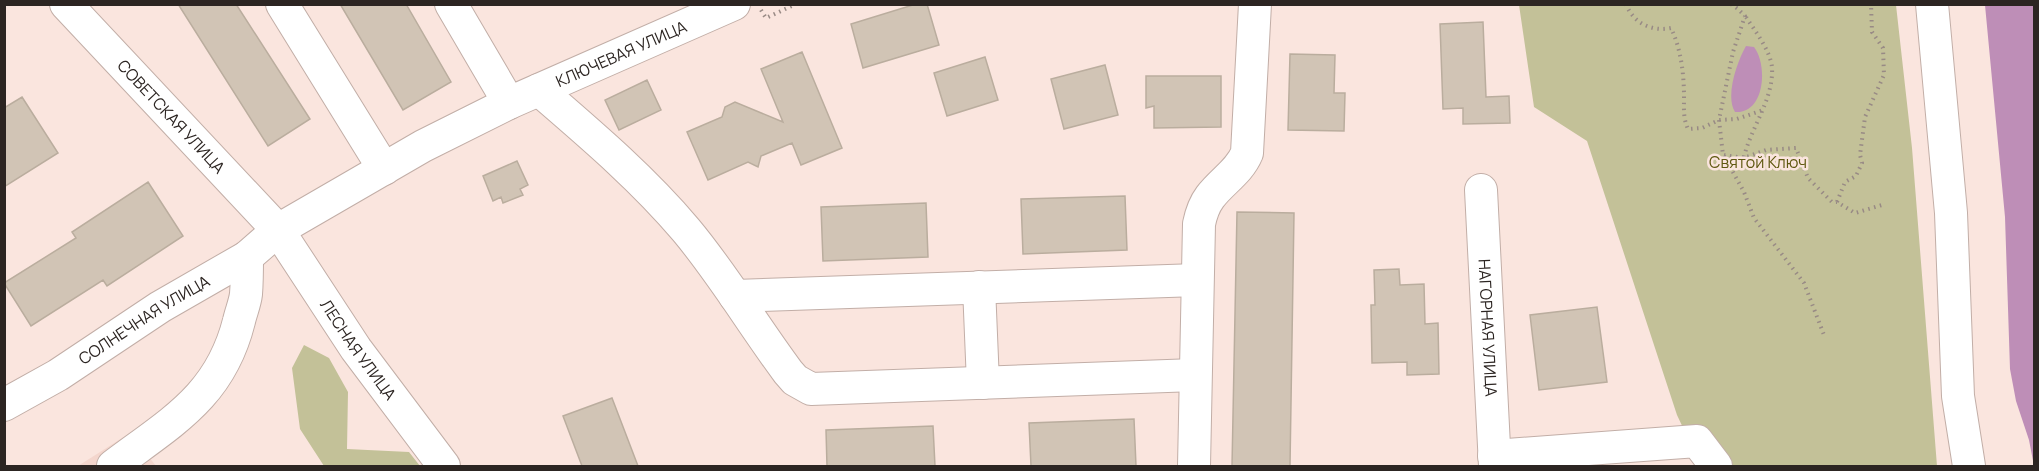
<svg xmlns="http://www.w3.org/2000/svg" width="2039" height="471" viewBox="0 0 2039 471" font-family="Manrope,sans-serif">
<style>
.built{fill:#f4d6cd}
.green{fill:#c3c198}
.water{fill:#be8eb7}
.building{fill:#d1c4b5;stroke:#baad9e;stroke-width:1.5}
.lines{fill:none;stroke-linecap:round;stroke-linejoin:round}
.minor-casing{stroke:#c2aea7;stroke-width:34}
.path{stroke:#988a85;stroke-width:4;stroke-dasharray:1.5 4.5;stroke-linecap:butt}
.minor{stroke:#fff;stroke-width:32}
.labels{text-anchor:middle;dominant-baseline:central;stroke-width:5;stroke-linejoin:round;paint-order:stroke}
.street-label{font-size:16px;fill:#2c2522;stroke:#fae5de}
.park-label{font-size:16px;fill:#5f5810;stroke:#fae5de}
</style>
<rect width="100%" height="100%" fill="#fae5de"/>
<path class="built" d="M130,433L156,466H78Z"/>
<path class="green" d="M1519,5H1896L1912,148L1937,466H1701L1677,415L1587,141L1534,107Z
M304,345L329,358L348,392L347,449L409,452L420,466H324L300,429L292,368Z"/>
<path class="water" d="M1985,5H2034V466L2029,440L2016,401L2010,369L2005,217Z
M1746,46L1754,47C1768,65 1765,114 1735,112C1725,96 1737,62 1746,46Z"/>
<path class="building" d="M178,4H236L310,119L268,146Z
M340,4H406L451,82L403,110Z
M916,4H927L939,45L863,68L851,24Z
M1483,22L1486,97L1509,96L1510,123L1463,124V108L1443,109L1440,24Z
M802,52L842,148L801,165L792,143L761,156L758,167L748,162L708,180L687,132L722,117L725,107L735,102L783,122L761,69Z
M1290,54L1335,55L1334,93H1345L1344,131L1288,130Z
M985,57L998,100L947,116L934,73Z
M1105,65L1118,115L1064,129L1051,79Z
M1146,76H1221V127L1154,128V106L1146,108Z
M647,80L661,110L619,130L605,100Z
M22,97L58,153L4,187V108Z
M517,161L528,185L520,189L523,195L503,203L501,197L493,201L483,176Z
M148,182L183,236L107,286L103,280L31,326L4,283L76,238L72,232Z
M1125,196L1127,250L1023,254L1021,199Z
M926,203L928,257L823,261L821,207Z
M1237,212L1294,213L1290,466H1232Z
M1399,269L1400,285L1424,284L1425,324L1438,323L1439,374L1407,375V362L1372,363L1371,305H1375L1374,270Z
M1597,307L1607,382L1539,390L1530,315Z
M612,398L638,466H582L563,416Z
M1134,419L1136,466H1031L1029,423Z
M933,426L935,466H827L826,430Z"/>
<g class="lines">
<defs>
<g id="minor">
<path id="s1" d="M66,4L278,230L356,349L444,466"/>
<path d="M282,4L384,169"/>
<path d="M451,4L509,103"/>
<path d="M1932,4L1951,213L1958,396L1969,466"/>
<path d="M539,90C590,134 642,178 686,230C723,274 753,325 788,372L795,380L811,389L1195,375"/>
<path id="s2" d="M1481,190L1495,466"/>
<path d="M979,287L983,383"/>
<path d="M735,296L1197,280"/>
<path id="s3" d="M4,405L58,375L160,307L247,257L278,230L423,146L509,103L734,4"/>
<path d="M1494,456L1697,441L1716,466"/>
<path d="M113,466C171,422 220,397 239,321C241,312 245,303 246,294C247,282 247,270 247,257"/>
<path d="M1194,466L1199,224C1201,214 1204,205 1210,197C1222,181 1239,172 1247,153L1255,4"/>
</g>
</defs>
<use href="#minor" class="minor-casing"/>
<path class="path" d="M1626,4C1633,23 1652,32 1671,28C1681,49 1684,74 1684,97C1684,109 1683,118 1688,129L1702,128L1719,120L1737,119L1763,110
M1731,4L1738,9L1745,16L1733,52L1719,120L1723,155L1744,158L1766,150L1796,148L1808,178L1832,202H1837L1855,213L1882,205
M761,10L766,18L796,4
M1724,156L1744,192L1754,218L1804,283L1824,335
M1744,157C1751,127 1774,99 1772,67C1770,50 1755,31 1746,17
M1837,202L1845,182L1856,176L1862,163L1860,155L1865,117L1884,75L1883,48L1872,32L1871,4"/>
<use href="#minor" class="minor"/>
</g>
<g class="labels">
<g class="street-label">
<text stroke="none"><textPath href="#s3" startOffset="712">КЛЮЧЕВАЯ УЛИЦА</textPath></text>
<text stroke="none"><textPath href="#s1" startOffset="154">СОВЕТСКАЯ УЛИЦА</textPath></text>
<text stroke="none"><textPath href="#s3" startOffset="164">СОЛНЕЧНАЯ УЛИЦА</textPath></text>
<text stroke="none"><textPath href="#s2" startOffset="138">НАГОРНАЯ УЛИЦА</textPath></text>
<text stroke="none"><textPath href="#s1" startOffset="454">ЛЕСНАЯ УЛИЦА</textPath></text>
</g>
<g class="park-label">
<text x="1758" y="162">Святой Ключ</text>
</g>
</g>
<rect width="2039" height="471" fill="none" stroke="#2c2522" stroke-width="12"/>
</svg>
